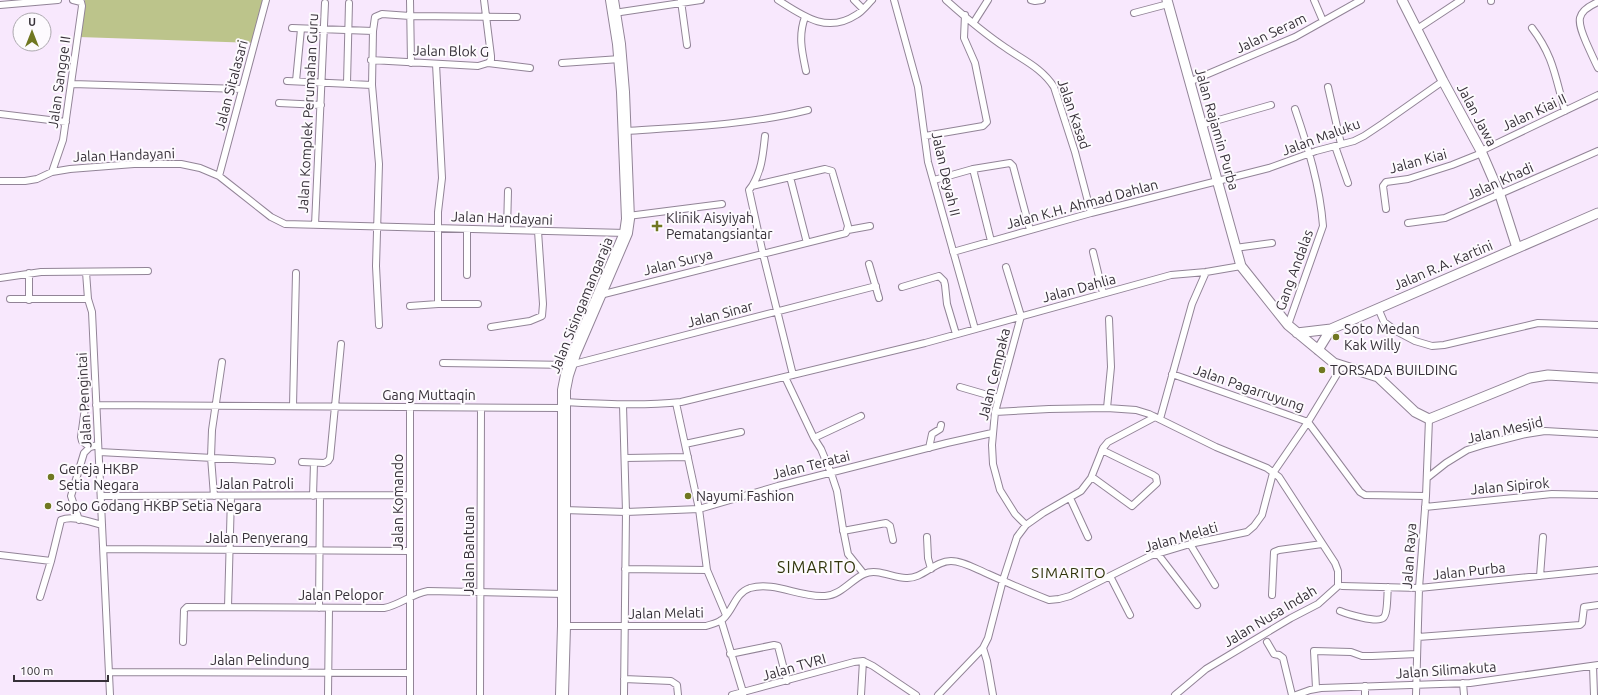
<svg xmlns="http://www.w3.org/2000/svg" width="1598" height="695" viewBox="0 0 1598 695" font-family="Ubuntu,sans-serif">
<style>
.forest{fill:#bcc48b}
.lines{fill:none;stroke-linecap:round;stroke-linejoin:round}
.street-casing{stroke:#928497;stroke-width:8}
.secondary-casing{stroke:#928497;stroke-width:11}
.highway-casing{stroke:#928497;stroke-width:14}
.street{stroke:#fff;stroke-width:6}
.secondary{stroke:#fff;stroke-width:9}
.highway{stroke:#fff;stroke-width:12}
.poi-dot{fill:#707721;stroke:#fdfafe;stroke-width:1.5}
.labels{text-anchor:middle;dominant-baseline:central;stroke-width:4;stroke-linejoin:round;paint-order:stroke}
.street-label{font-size:14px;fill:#363038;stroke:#fdfafe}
.poi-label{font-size:14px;fill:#363038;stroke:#fdfafe;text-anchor:start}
.neighbourhood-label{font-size:15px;letter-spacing:1px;fill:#31350c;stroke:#fdfafe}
.quarter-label{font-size:16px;letter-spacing:1px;fill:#31350c;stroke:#fdfafe}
</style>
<rect width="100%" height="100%" fill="#f8e8fd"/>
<path class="forest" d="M85,0H266L255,43L79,37Z"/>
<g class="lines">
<defs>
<path id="street" d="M410,0L411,63
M484,0L491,56V60L488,63
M778,0C803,16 827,34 856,15C862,12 867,5 872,0
M854,0L863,9
M894,0L918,87L928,162L975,329
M946,0C965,17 985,34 1006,48C1023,60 1042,68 1054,87L1075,152L1091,213
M1031,0L1035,1L1042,0
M1314,0L1323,21
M1491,0V1
M681,1L687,45
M1598,2C1575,12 1577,21 1586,42C1590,51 1594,60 1598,68
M0,5L58,0
M614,13L701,0
M1134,13L1168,4
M805,17C798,36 802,52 806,71
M974,22L988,0
M292,28L373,31
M1532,28C1554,57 1555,77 1565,111
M1417,29L1461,0
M371,60L478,66L488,63L530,68
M562,63L620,59
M436,64L442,178L438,212V304H478
M287,81L372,85
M296,81L301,29
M1189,82L1295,37L1361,0
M347,83L349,3
M72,84L242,89
M1328,87L1341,144
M279,103L321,105
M0,114L66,122
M1201,125L1271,105
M625,131C686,127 748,125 808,110
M925,136L983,126L987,122L975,63L964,38L965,15
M1335,146L1348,183
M1481,151L1598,95
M973,169L991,241
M52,172L63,140L82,6L81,2L73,0
M219,176L266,0
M790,177L807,243
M934,180L973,169L1010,163L1013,166L1030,230
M0,181H25L37,179L52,172L70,169L134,164H181L200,168L219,176L271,217L285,224L626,233
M752,186C762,170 763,154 765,136
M1386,209L1383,186L1386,182L1408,179L1452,165L1482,153
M628,216L722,204
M1408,223L1445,218L1598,151
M315,225L325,3
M467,229V275
M507,230L508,191
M848,230L870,226
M1235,248L1272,243
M953,252L1091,213L1269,168L1316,151L1354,141L1364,136L1382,124L1443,81
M1093,252L1103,293
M869,264L879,298
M1006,267L1021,316L995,412L992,445L993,464L1000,490L1015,514L1026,525
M86,272L88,299L92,312L110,695
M29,273V300
M0,278L41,272L148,271
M902,287L939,276L944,281L945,285L947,304L956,334
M600,295C682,274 764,253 846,233L848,226L832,171L825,169L752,186L749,190L763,254L793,375
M10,299H88
M410,306L438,304
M1378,308L1384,322L1396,331L1415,341L1432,346L1444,345L1538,323L1598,325
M379,325L376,266L379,164L372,85L373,31L375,17L382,14L410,16L517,17
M1288,325L1323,226C1320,186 1308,147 1295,109
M491,327L530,321L542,316L543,304L538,231
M443,363L570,365L876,286
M1172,374L1308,422L1360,492L1365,495L1426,496
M785,377L814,438L821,449L831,473L837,491L843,529L848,554L864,574
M960,387L998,398
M564,402C603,404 642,406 681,402L925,343L1171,275L1206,272L1241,266
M676,403L699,509L707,570L726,615
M96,405L564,408
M623,405L626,512L624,695
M293,406L296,273
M410,407V695
M85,408L81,437L82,441L90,447
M1107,408L1111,367L1109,319
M995,412L1049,409L1107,408L1136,410L1149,414L1216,447L1267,468L1279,477L1335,563L1338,571V586L1318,604L1291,618L1206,669L1175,695
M1160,419L1192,304L1206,272
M814,438L861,416
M685,444L741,432
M929,448L932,434L940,429L941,425
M99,452L272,461
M625,458L688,457
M302,462L324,463L328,461L330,458L341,344
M1092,477L1132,506L1157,483L1156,477L1153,475L1102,450
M1427,478L1446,463L1467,450L1486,444L1526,434L1545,431L1598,434
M101,496L410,495
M214,496L211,457L212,430L222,362
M313,496L314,463
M1070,498L1088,537
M1425,507L1552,494L1598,495
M564,510L626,512L699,509L778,486L947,443L992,433
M79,520L71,496L84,453L90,447L98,445
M843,531L886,523L890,526L893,540
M927,537L928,558L931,569
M1190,544L1215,585
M104,549L410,551
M1157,553L1197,605
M0,555L51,561
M625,569L707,570
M1110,576L1130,615
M1540,576L1543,537
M1342,586L1419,588L1598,570
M1272,595L1274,552L1279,550L1322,544
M40,597L51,561L61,520C73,515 90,522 102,525
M228,607L231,496
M319,608L320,496
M1340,611C1347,614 1377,623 1383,618C1388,615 1387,593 1388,587
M721,620L743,692L854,662L863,661L873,666L916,695
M564,626H706C712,624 718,623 723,619C734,609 735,593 750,588C775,581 800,598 825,596C841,595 851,580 864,574C877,568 893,578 906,578C923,579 934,561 951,561C963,561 976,569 988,574C1008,583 1028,592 1049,600L1059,599L1070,596L1150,556L1190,544L1247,532L1254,526L1262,515L1273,473L1308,422L1342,366
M1418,637L1580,625L1582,623L1584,607L1598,605
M183,642L184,610L187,607L384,608C400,605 411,594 428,591L564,594
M1267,642L1274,654L1279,655L1283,658L1292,695
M983,648L987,661L993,695
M730,654L774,645L778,646L787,681
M1593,666L1594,695
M110,672L410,673
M624,679L671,681L677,685L678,695
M1463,683L1464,695
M1316,688L1314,651L1351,652L1362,656H1372L1417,654
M328,695L329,608
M480,695L481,408
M732,695L743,692V695
M861,695L863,661
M938,695L983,648L988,638L1003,580L1017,537L1026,525L1043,513L1081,491L1091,478L1103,448L1108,442L1155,417
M1296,695L1310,690L1321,688L1470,683L1598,665
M1365,695V686
M1416,695L1419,588L1426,496L1429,419"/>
<path id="secondary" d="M1167,0L1241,266L1288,325L1334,363L1378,377L1415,412L1429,419L1530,378L1548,375L1598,378
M1402,0L1443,81L1481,151L1500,195L1517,248
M1297,333L1331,329L1598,213
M1318,350L1331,329"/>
<path id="highway" d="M562,695L564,626V390L567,375L574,354L626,233L628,219L623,92L619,44L612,0"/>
</defs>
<use href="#street" class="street-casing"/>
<use href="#secondary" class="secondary-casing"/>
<use href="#highway" class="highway-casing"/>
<use href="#street" class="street"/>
<use href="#secondary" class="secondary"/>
<use href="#highway" class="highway"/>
</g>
<g class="poi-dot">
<path d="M655 220h4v4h4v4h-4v4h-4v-4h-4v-4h4z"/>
<circle cx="1336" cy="337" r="4"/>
<circle cx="1322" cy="370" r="4"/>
<circle cx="51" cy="477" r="4"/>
<circle cx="688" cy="496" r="4"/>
<circle cx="48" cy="506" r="4"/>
</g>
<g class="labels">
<g class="street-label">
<text transform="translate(1271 33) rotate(-25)">Jalan Seram</text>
<text transform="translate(451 51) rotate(1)">Jalan Blok G</text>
<text transform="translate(59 82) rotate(-82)">Jalan Sangge II</text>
<text transform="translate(231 85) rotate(-75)">Jalan Sitalasari</text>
<text transform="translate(1534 112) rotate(-25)">Jalan Kiai II</text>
<text transform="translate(308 113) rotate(-87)">Jalan Komplek Perumahan Guru</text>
<text transform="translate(1074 114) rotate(71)">Jalan Kasad</text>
<text transform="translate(1477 115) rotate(62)">Jalan Jawa</text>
<text transform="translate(1217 129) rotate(74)">Jalan Rajamin Purba</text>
<text transform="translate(1321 137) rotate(-20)">Jalan Maluku</text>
<text transform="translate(124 155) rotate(-2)">Jalan Handayani</text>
<text transform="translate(1418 161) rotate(-15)">Jalan Kiai</text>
<text transform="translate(946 174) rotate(77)">Jalan Deyah II</text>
<text transform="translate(1500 181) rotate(-24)">Jalan Khadi</text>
<text transform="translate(1082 204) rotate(-15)">Jalan K.H. Ahmad Dahlan</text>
<text transform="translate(502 218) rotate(2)">Jalan Handayani</text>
<text transform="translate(678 262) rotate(-14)">Jalan Surya</text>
<text transform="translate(1443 265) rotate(-23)">Jalan R.A. Kartini</text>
<text transform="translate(1294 270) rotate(-70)">Gang Andalas</text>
<text transform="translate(1079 288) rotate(-15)">Jalan Dahlia</text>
<text transform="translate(581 305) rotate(-68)">Jalan Sisingamangaraja</text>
<text transform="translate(720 314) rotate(-15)">Jalan Sinar</text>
<text transform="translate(994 374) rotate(-76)">Jalan Cempaka</text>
<text transform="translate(1249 388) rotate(19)">Jalan Pagarruyung</text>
<text x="429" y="395">Gang Muttaqin</text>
<text transform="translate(84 400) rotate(-93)">Jalan Pengintai</text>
<text transform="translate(1505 430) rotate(-13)">Jalan Mesjid</text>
<text transform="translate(811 465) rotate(-14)">Jalan Teratai</text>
<text x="255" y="484">Jalan Patroli</text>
<text transform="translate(1510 486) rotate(-5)">Jalan Sipirok</text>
<text transform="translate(398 502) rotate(-90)">Jalan Komando</text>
<text transform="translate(1181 537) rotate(-16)">Jalan Melati</text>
<text x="257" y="538">Jalan Penyerang</text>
<text transform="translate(469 551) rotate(-90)">Jalan Bantuan</text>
<text transform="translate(1409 556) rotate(-86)">Jalan Raya</text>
<text transform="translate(1469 571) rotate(-6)">Jalan Purba</text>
<text x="341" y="595">Jalan Pelopor</text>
<text transform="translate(666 613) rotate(-1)">Jalan Melati</text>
<text transform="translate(1270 616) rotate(-31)">Jalan Nusa Indah</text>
<text x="260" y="660">Jalan Pelindung</text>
<text transform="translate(794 667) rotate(-16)">Jalan TVRI</text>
<text transform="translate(1446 670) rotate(-4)">Jalan Silimakuta</text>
</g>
<g class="poi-label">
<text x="666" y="218">Klinik Aisyiyah<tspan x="666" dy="16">Pematangsiantar</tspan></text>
<text x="1344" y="329">Soto Medan<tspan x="1344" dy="16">Kak Willy</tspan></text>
<text x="1330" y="370">TORSADA BUILDING</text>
<text x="59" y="469">Gereja HKBP<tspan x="59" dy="16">Setia Negara</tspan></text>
<text x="696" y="496">Nayumi Fashion</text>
<text x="56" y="506">Sopo Godang HKBP Setia Negara</text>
</g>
<g class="neighbourhood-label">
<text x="1069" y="572">SIMARITO</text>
</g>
<g class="quarter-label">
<text x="817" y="567">SIMARITO</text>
</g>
</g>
<g transform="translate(32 32)"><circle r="19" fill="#fdfafe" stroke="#ada9af"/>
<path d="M0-3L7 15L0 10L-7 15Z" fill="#707721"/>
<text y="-6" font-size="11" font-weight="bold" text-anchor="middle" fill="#363038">U</text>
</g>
<path d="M14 675v6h94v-6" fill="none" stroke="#363038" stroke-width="2"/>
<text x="20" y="675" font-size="12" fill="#363038" stroke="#fdfafe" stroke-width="3" paint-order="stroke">100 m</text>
</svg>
